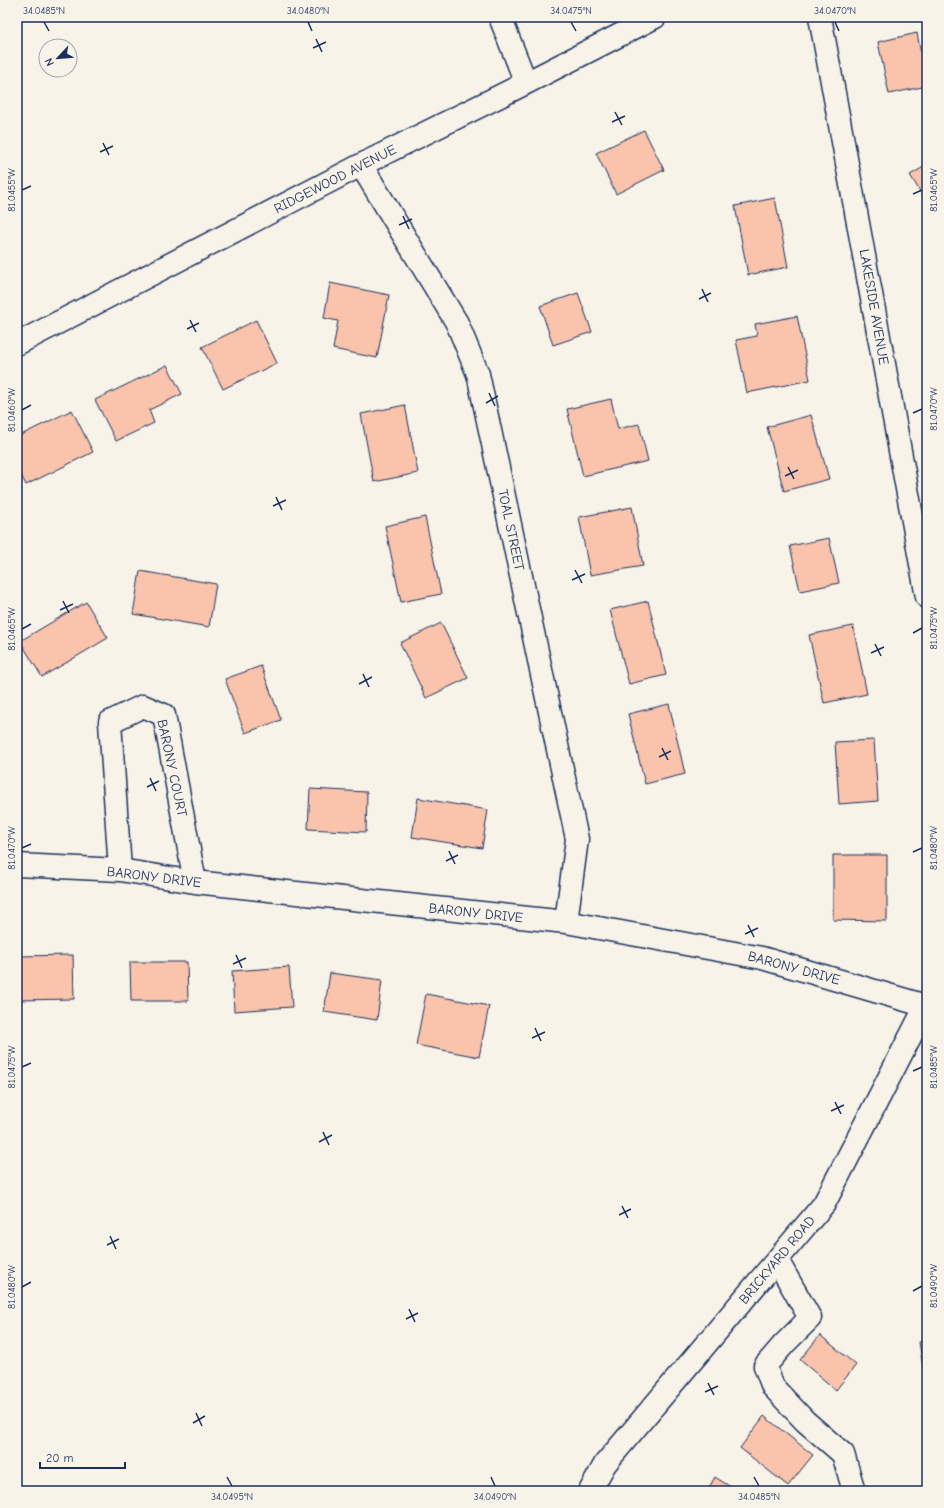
<svg xmlns="http://www.w3.org/2000/svg" width="944" height="1508" viewBox="0 0 944 1508" font-family="'Comic Neue',sans-serif">
<style>
.building{fill:#f9c3ac;stroke:#1b2f5e}
.lines{fill:none;stroke-linecap:round;stroke-linejoin:round}
.minor-casing{stroke:#1b2f5e;stroke-width:25}
.minor{stroke:#f7f3e8;stroke-width:22}
.ticks{fill:none;stroke:#1b2f5e;stroke-width:1.5}
.labels{text-anchor:middle;dominant-baseline:central;stroke-width:3.5;stroke-linejoin:round;paint-order:stroke}
.street-label{font-size:14px;fill:#1b2f5e;stroke:#f7f3e8}
.neatline{fill:none;stroke:#1b2f5e;stroke-width:1.5}
.ticks-label{font-size:10px;text-anchor:middle;fill:#1b2f5e}
</style>
<rect width="100%" height="100%" fill="#f7f3e8"/>
<filter id="ink" filterUnits="userSpaceOnUse"><feTurbulence type="fractalNoise" baseFrequency=".025" numOctaves="2"/><feDisplacementMap in="SourceGraphic" scale="8" xChannelSelector="R" yChannelSelector="G"/><feConvolveMatrix kernelMatrix="1 2 1 2 8 2 1 2 1" color-interpolation-filters="sRGB"/></filter>
<g filter="url(#ink)">
<path class="building" d="M917,33L927,86L889,94L878,42Z
M644,130L664,170L616,194L596,153Z
M927,165V203L910,175Z
M775,198L788,267L748,275L735,206Z
M330,283L389,295L377,358L333,349L338,321L324,318Z
M578,293L592,332L553,345L540,306Z
M797,316L810,380L747,393L736,340L757,336L755,324Z
M256,320L277,363L223,389L202,347Z
M167,365L182,394L149,410L154,423L116,441L95,400Z
M611,399L618,429L639,424L648,461L583,476L567,409Z
M405,405L418,473L374,482L361,414Z
M72,410L93,452L26,485L17,467V437Z
M811,415L829,479L784,491L767,427Z
M632,507L643,566L590,575L579,517Z
M425,517L441,594L401,602L385,526Z
M829,538L839,583L800,591L790,546Z
M140,571L216,584L209,627L133,614Z
M648,601L666,675L629,684L610,610Z
M86,602L108,638L42,677L20,641Z
M441,623L468,678L426,698L400,643Z
M853,626L867,694L824,703L809,635Z
M261,666L281,720L245,733L225,679Z
M669,704L685,774L645,784L628,714Z
M874,740L878,801L839,804L835,742Z
M310,789L367,792L366,832L308,829Z
M418,798L488,810L482,848L412,837Z
M833,855H887V921L833,920Z
M73,955L74,999L17,1000V956Z
M130,962H187L188,1001H131Z
M289,967L292,1007L234,1011L232,971Z
M330,973L382,980L377,1020L324,1012Z
M426,994L489,1006L479,1057L416,1045Z
M820,1335L856,1365L836,1390L800,1360Z
M927,1341V1381H925L919,1342Z
M764,1416L813,1455L788,1486L740,1448Z
M715,1477L737,1491H707Z"/>
<g class="lines">
<defs>
<path id="minor" d="M500,17L526,83
M820,17L927,597
M361,165L457,323L478,374L577,839L566,922
M17,344L361,165L526,83L655,17
M17,865L120,870L195,882L566,922L762,958L926,1006
M120,870L110,722L143,706L164,715L195,882
M777,1260L810,1318L784,1344L765,1366L773,1387L805,1421L843,1454L854,1491
M590,1491L605,1464L824,1204L927,1004"/>
</defs>
<use href="#minor" class="minor-casing"/>
<use href="#minor" class="minor"/>
</g>
</g>
<path class="ticks" d="M44,22L49,31M308,22L312,31M571,22L576,31M835,22L839,31M316,39L322,52M313,48L326,42M615,112L622,125M612,122L625,116M103,143L109,155M100,152L113,146M22,190L31,186M913,194L922,190M403,216L409,229M399,225L412,219M702,289L708,302M699,299L711,293M190,320L196,332M187,329L199,323M489,393L495,406M486,403L498,396M22,410L31,405M913,413L922,409M788,467L794,479M785,476L798,470M276,497L282,510M273,506L286,500M575,570L582,583M572,580L585,574M63,601L69,613M60,610L73,604M22,629L31,624M913,633L922,628M875,644L881,656M871,653L884,647M363,674L369,687M359,684L372,677M662,748L668,760M659,757L671,751M150,778L156,791M147,787L159,781M22,848L31,844M449,851L455,864M913,852L922,848M446,861L458,855M748,925L754,937M745,934L758,928M236,955L242,968M233,964L246,958M535,1028L541,1041M532,1038L545,1032M22,1067L31,1063M913,1071L922,1067M835,1102L841,1114M831,1111L844,1105M323,1132L329,1145M319,1142L332,1135M622,1206L628,1218M619,1215L631,1209M110,1236L116,1249M107,1245L119,1239M22,1287L31,1282M913,1291L922,1286M409,1309L415,1322M406,1319L418,1313M708,1383L714,1395M705,1392L718,1386M196,1413L202,1426M193,1423L205,1416M227,1477L232,1486M491,1477L495,1486M754,1477L759,1486"/>
<g class="labels">
<g class="street-label">
<text transform="translate(335 179) rotate(-27)">RIDGEWOOD AVENUE</text>
<text transform="translate(874 307) rotate(80)">LAKESIDE AVENUE</text>
<text transform="translate(511 530) rotate(78)">TOAL STREET</text>
<text transform="translate(172 768) rotate(78)">BARONY COURT</text>
<text transform="translate(154 877) rotate(7)">BARONY DRIVE</text>
<text transform="translate(476 913) rotate(6)">BARONY DRIVE</text>
<text transform="translate(794 968) rotate(15)">BARONY DRIVE</text>
<text transform="translate(777 1260) rotate(-50)">BRICKYARD ROAD</text>
</g>
</g>
<rect width="944" height="1508" fill="none" stroke="#f7f3e8" stroke-width="44"/>
<g transform="translate(58 58) rotate(244)"><circle r="19" fill="#f7f3e8" stroke="#9fa5b1"/>
<path d="M0-3L7 15L0 10L-7 15Z" fill="#1b2f5e"/>
<text y="-6" font-size="11" font-weight="bold" text-anchor="middle" fill="#1b2f5e">N</text>
</g>
<path d="M40 1462v6h85v-6" fill="none" stroke="#1b2f5e" stroke-width="2"/>
<text x="46" y="1462" font-size="12" fill="#1b2f5e" stroke="#f7f3e8" stroke-width="3" paint-order="stroke">20 m</text>
<rect x="22" y="22" width="900" height="1464" class="neatline"/>
<g class="ticks-label">
<text x="44" y="14">34.0485°N</text>
<text x="308" y="14">34.0480°N</text>
<text x="571" y="14">34.0475°N</text>
<text x="835" y="14">34.0470°N</text>
<text transform="translate(933 190) rotate(-90)" y="4">81.0465°W</text>
<text transform="translate(11 190) rotate(-90)" y="4">81.0455°W</text>
<text transform="translate(933 409) rotate(-90)" y="4">81.0470°W</text>
<text transform="translate(11 410) rotate(-90)" y="4">81.0460°W</text>
<text transform="translate(933 628) rotate(-90)" y="4">81.0475°W</text>
<text transform="translate(11 629) rotate(-90)" y="4">81.0465°W</text>
<text transform="translate(933 848) rotate(-90)" y="4">81.0480°W</text>
<text transform="translate(11 848) rotate(-90)" y="4">81.0470°W</text>
<text transform="translate(933 1067) rotate(-90)" y="4">81.0485°W</text>
<text transform="translate(11 1067) rotate(-90)" y="4">81.0475°W</text>
<text transform="translate(933 1286) rotate(-90)" y="4">81.0490°W</text>
<text transform="translate(11 1287) rotate(-90)" y="4">81.0480°W</text>
<text x="232" y="1500">34.0495°N</text>
<text x="495" y="1500">34.0490°N</text>
<text x="759" y="1500">34.0485°N</text>
</g>
</svg>
